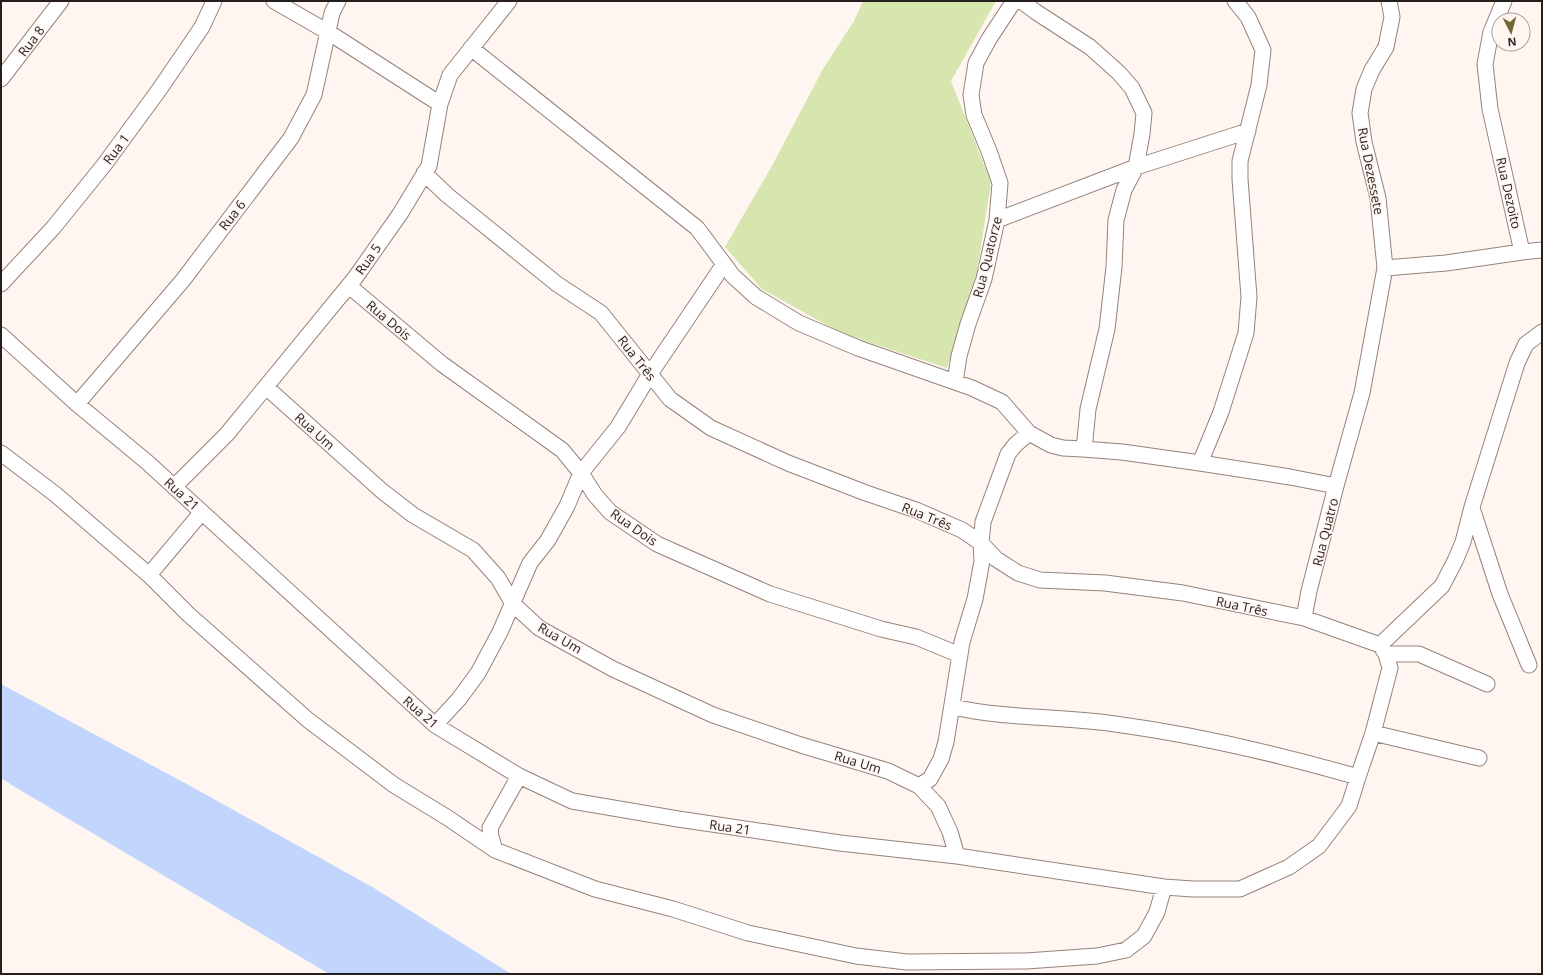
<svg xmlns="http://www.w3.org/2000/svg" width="1543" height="975" viewBox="0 0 1543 975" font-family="'Open Sans',sans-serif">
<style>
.green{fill:#d6e6ae}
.water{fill:#c1d5fd}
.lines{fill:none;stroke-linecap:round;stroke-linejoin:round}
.minor-casing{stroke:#96827b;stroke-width:17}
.minor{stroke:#fff;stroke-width:15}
.labels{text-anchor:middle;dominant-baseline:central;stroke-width:3;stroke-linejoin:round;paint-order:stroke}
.street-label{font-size:13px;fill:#271f1d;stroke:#fff6f2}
</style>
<rect width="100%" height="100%" fill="#fff6f2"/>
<path class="green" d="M863,1H996L951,81L991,182L977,272L947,368L841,333L762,289L725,247L773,164L823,69L854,21Z"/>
<path class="water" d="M1,684L194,788L374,888L511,974H329L15,787L1,778Z"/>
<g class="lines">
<defs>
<path id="minor" d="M274,1L328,32L440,104
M1021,1L1036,12L1090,47L1119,73L1132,88L1144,113L1142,134L1136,167L1124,190L1116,220L1114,267L1107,329L1088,409L1085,440L1083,449L1122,452L1200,463L1221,412L1246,333L1249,297L1240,179V161L1259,85L1263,50L1248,17L1235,1
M471,48L697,228L733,276L756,297L799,323L858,348L972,388L1002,402L1029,433L1015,445L1008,454L983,522L981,543L982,561L975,599L962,642L946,742L941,759L930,779L919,786L938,806L950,832L957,856L1164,887L1193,889H1240L1289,867L1319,846L1349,806L1358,777C1278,754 1197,735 1115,724C1061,716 1006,719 953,707
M1,79L61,1
M424,173L447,195L557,284L601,313L670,399L711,428L788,463L866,493L916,510L962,530L981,543L996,559L1018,573L1040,580L1105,583L1183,593L1304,618L1380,645L1386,654L1390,668L1373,733L1358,777
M997,220L1136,167L1248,131
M1522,252L1542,250
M1385,268L1446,263L1522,252L1490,109L1485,64L1491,32L1504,1
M1,284L53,228L104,165L159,90L202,27L214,1
M349,286L442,364L562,450L581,473L595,495L610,512L657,544L770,594L881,629L916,637L960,655
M1,335L77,404L147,462L435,725L519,776L572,801L678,819L840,843L957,856
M955,382L959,356L968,324L984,279L997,220L1000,183L989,151L974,115L971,95L976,63L989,39L1014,1
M266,387L382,491L413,515L473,550L498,578L513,604L539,628L613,669L713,715L801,745L888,771L919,786
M77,404L183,280L291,138L314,95L332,13L338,1
M1029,433L1051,445L1063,448L1083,449
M1,453L55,494L149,575L188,614L308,720L394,785L448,818L495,850L595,889L673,909L748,933L856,956L907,962L1026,961L1097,956L1126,950L1144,936L1157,912L1164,887
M1200,463L1290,477L1336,486L1309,591L1304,618
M1336,486L1362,393L1385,268L1378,198L1364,142L1360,113L1364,89L1372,70L1386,47L1392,17L1389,1
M174,487L227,434L355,278L400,214L429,166L440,104L450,75L509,1
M1472,508L1500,594L1529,665
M149,575L202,512
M1380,645L1442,586L1455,561L1463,542L1472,507L1517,363L1526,344L1542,332
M1386,654H1419L1487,684
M435,725L459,699L478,673L500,632L530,563L548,540L567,506L581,473L618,427L650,374L724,264
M1373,733L1479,758
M495,850L491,837L490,828L519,776"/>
</defs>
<use href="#minor" class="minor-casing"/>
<use href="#minor" class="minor"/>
</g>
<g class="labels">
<g class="street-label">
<text transform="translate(31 41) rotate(-53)">Rua 8</text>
<text transform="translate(116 149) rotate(-53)">Rua 1</text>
<text transform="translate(1371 171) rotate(79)">Rua Dezessete</text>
<text transform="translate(1509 193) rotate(77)">Rua Dezoito</text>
<text transform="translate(232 215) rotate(-52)">Rua 6</text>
<text transform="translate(987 257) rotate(-76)">Rua Quatorze</text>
<text transform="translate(368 259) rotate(-55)">Rua 5</text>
<text transform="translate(389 320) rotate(40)">Rua Dois</text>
<text transform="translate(637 358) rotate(52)">Rua Três</text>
<text transform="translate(315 431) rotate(42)">Rua Um</text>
<text transform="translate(182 494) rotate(42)">Rua 21</text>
<text transform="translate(927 516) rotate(22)">Rua Três</text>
<text transform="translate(634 527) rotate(35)">Rua Dois</text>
<text transform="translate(1325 532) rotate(-76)">Rua Quatro</text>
<text transform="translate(1242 606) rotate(12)">Rua Três</text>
<text transform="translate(560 638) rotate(30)">Rua Um</text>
<text transform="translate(421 712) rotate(41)">Rua 21</text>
<text transform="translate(858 762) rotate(17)">Rua Um</text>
<text transform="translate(730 827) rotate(8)">Rua 21</text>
</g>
</g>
<rect width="1543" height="975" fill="none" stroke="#271f1d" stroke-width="4"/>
<g transform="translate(1511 32) rotate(174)"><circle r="19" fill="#fff6f2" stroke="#a9a09d"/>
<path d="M0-3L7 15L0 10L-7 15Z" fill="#726633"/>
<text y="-6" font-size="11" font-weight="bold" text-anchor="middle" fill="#271f1d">N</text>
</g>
</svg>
